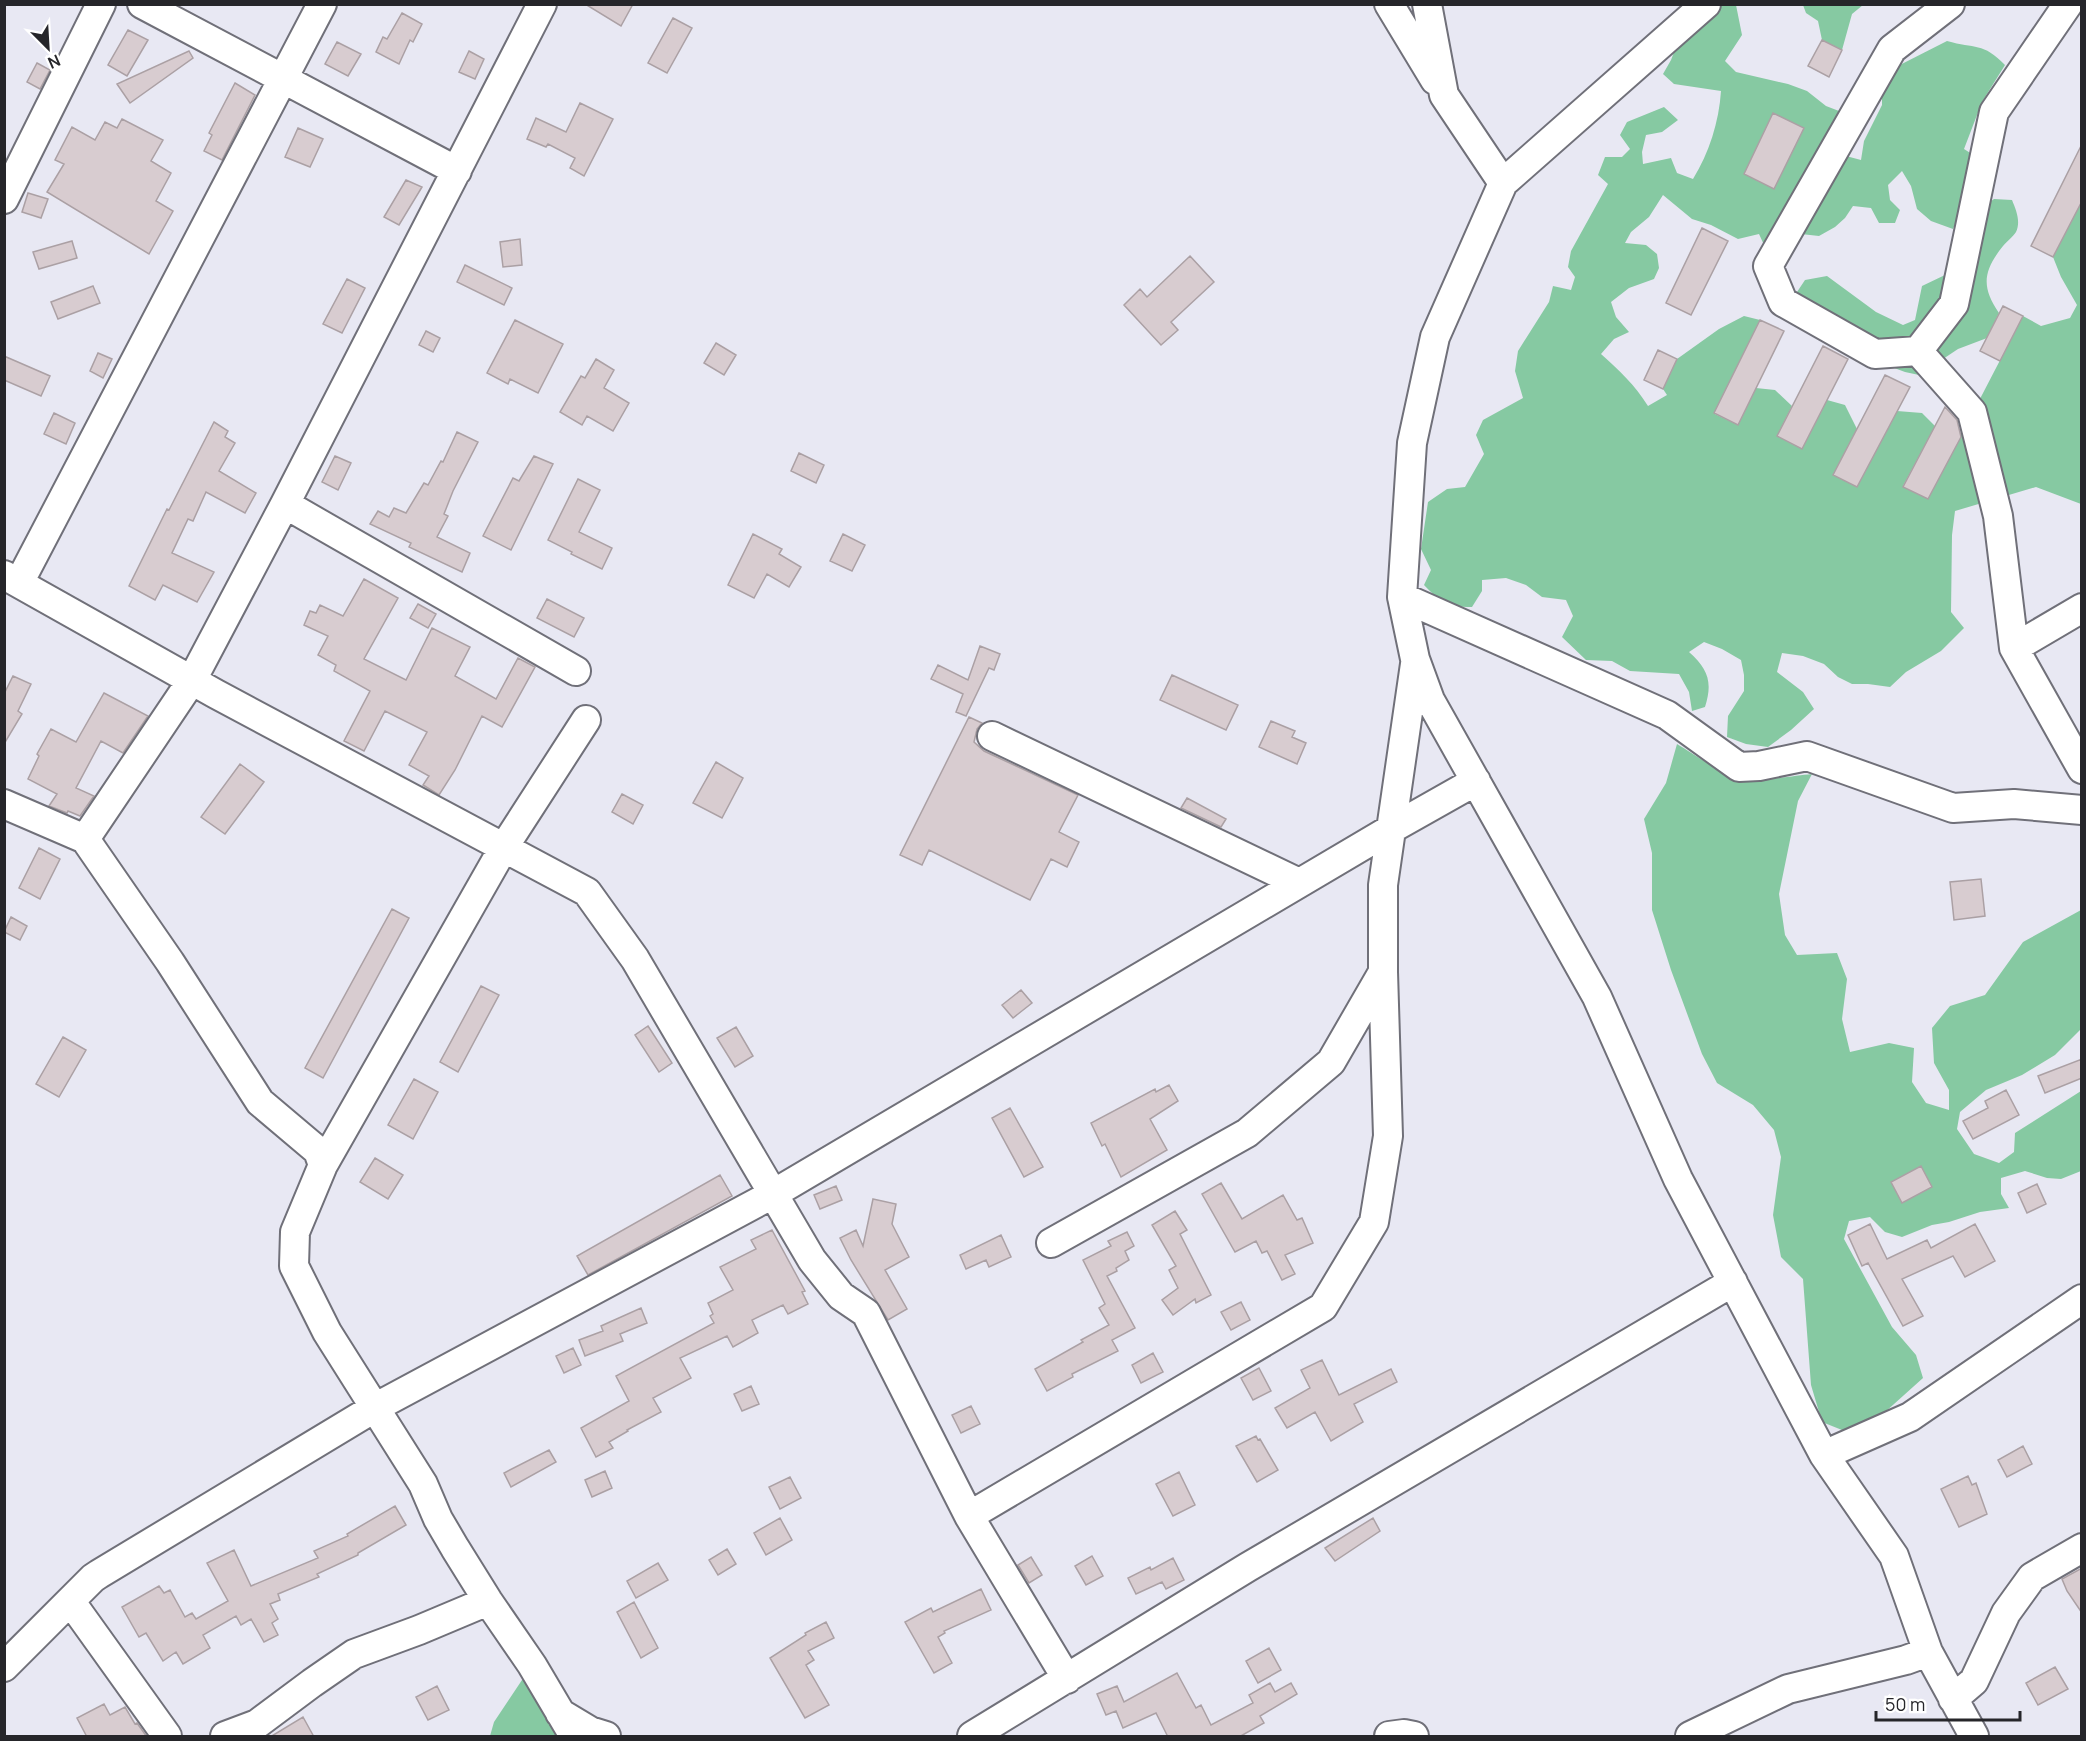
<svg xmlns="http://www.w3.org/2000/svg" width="2086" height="1741" viewBox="0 0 2086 1741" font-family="Manrope,sans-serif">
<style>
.green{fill:#86c9a2}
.building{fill:#d8ccd0;stroke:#aba0a4;stroke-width:1.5}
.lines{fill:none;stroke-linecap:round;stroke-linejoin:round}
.minor-casing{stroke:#707079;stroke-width:32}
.minor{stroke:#fff;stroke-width:28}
</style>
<rect width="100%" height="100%" fill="#e8e8f3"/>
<path class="green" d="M1692,5H1736L1742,35L1725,61L1736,72L1788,84L1807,91L1826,106L1839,111L1852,135L1846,156L1861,160L1864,141L1882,105V90L1888,71L1947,41C1975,49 1983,42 2005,65L1982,102L1964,149L1975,156L1959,215L1953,229L1931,221L1917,209L1911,186L1902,171L1888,185L1890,200L1900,210L1895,223H1879L1871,208L1853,206L1845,218L1835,227L1819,236L1801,234L1765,247L1759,234L1738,239L1711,225L1692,219L1663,195L1649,217L1631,232L1625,243L1646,245L1657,254L1659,268L1654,279L1629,288L1611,302L1616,317L1629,332L1614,339L1601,354C1619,370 1635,385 1648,406L1667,395L1663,389L1677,359L1719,329L1744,316L1760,320L1715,414L1738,425L1756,388L1775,390L1792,406L1777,436L1802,449L1827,400L1845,405L1857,429L1833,475L1857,487L1897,411L1922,413L1935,426L1903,486L1928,499L2023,316L2041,326L2070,318L2077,305L2061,277L2053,257L2081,201V504L2036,487L1955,511L1952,535L1951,612L1964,628L1941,651L1906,672L1890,687L1868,684H1852L1838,677L1824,664L1803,656L1782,653L1777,672L1803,692L1814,709L1791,730L1768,747L1746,744L1727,737L1728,716L1744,691V675L1741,660L1722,649L1704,642L1689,652C1708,669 1713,682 1705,707L1692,711L1689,692L1679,674L1630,671L1612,661L1586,660L1562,637L1573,616L1566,600L1542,597L1526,585L1506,578L1482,580V591L1472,607C1445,607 1443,604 1424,585L1431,570L1421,549L1428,502L1447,489L1465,487L1484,454L1476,435L1483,420L1523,398L1515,371L1518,351L1549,302L1553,286L1571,290L1575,277L1568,267L1571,251L1608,184L1598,175L1605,157H1622L1630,149L1620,135L1627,122L1664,107L1678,120L1662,132L1646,135L1642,152L1643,164L1671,158L1677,173L1693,179C1709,153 1719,122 1721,91L1674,84L1663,74L1671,60Z
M1803,5H1863L1852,14L1842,50L1822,40L1818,21L1806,13Z
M1994,199L2012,200C2016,210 2021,221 2016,232C2013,237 2007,241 2003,246C1983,271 1981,287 1999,313L1987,338L1958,349L1919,375L1905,372L1865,357L1793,298L1805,280L1827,276L1876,312L1903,325L1915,320L1922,286L1945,275L1968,258L1987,204Z
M1677,744C1692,753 1722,774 1738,778C1758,782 1792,776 1812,774L1798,801L1779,894L1785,935L1797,955L1837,953L1847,979L1842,1019L1850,1052L1889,1043L1914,1048L1912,1082L1926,1103L1949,1110V1090L1934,1063L1932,1028L1950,1006L1985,995L2023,942L2081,910V1029L2055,1055L2022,1075L1986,1090L1960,1112L1957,1129L1974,1154L1999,1163L2014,1152L2015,1133L2081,1091V1171L2061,1179L2047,1178L2025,1171L2001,1178V1194L2009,1208L1980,1212L1949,1222L1932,1225L1902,1237L1885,1232L1870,1217L1849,1221L1844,1239L1892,1327L1916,1355L1923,1378L1884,1413L1847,1432L1822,1422L1811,1385L1803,1279L1781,1257L1773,1215L1781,1157L1774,1130L1753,1105L1717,1083L1702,1054L1671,970L1652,910V853L1644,819L1666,783Z
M532,1665L574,1736H490L494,1722Z"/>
<path class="building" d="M585,4H633L621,26Z
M402,13L422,24L413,42L410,40L399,64L376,52L383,37L387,39Z
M673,18L692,28L667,73L648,63Z
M128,30L148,40L127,76L108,65Z
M1822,40L1842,50L1829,77L1808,66Z
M337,42L361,54L348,76L325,64Z
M189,51L193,58L130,103L117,84Z
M469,51L484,59L475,79L459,72Z
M37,63L50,70L40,89L27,82Z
M235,83L255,95L222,160L204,151L212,135L209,133Z
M580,103L613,119L584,176L570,168L575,158L548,144L546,147L527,139L536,118L566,132Z
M1773,113L1804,128L1774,189L1744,174Z
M122,119L163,140L151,161L171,173L156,201L173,211L149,254L47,192L64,164L55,160L72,127L95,140L105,122L117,128Z
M298,128L323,139L310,167L285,157Z
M2082,144V201L2053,257L2031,246Z
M406,180L422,187L399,225L384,217Z
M28,193L48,199L41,218L22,212Z
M1702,228L1728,241L1691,315L1666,303Z
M520,239L522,265L503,267L500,242Z
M72,241L77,258L39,269L33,252Z
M1190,256L1214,282L1171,322L1178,330L1161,345L1124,305L1140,289L1147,297Z
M465,265L512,288L504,305L457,282Z
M347,279L365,288L342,333L323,324Z
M93,286L100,303L58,319L51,302Z
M2003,306L2023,316L2000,361L1980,351Z
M515,320L563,344L538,393L510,379L508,384L487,373Z
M1760,320L1784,331L1738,425L1714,413Z
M426,331L440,338L433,352L419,345Z
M716,343L736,355L724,375L704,363Z
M1823,346L1848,359L1802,449L1777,436Z
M1658,350L1677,359L1663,389L1644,380Z
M98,353L112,359L103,378L90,371Z
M4,356L50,376L41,396L4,380Z
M596,359L614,370L604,388L629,403L613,431L587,416L582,425L560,412L581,376L585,378Z
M1885,375L1910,387L1857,487L1833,475Z
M1945,407L1957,420L1961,437L1928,499L1903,487Z
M54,413L75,423L66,444L44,434Z
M214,422L228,431L225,437L235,443L219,471L256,493L245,513L206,492L193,521L188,519L172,553L214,572L197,602L163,585L155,600L129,586L167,509L169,510Z
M457,432L478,442L453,491L444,514L448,516L437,537L470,553L462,572L409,547L411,543L370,524L378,511L389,517L394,508L406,513L424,483L428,485L441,461L443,462Z
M799,453L824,465L816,483L791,471Z
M335,456L351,463L338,490L322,482Z
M534,456L553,464L511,550L483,536L513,478L519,481Z
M578,479L600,490L579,532L612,548L602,569L571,554L572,552L548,540Z
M753,534L782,549L779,554L801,567L789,587L767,574L754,598L728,585Z
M843,534L865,545L852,571L830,561Z
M364,579L398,598L364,659L406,680L432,628L470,647L455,676L496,699L518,658L535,667L502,727L482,716L455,770L439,795L423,785L429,776L409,765L427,732L385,711L364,751L344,741L370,691L334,671L336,665L318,655L328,636L304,625L310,611L316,613L320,605L343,616Z
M547,599L584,618L574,637L537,618Z
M418,604L436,614L428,628L410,618Z
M980,646L1000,654L994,670L989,668L966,716L956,712L963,694L931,679L938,665L968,680Z
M1172,675L1238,705L1226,730L1160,700Z
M13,676L31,684L18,711L22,714L4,744V694Z
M104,693L148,716L123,753L101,741L76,788L94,796L80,816L68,811L67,813L49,806L57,794L28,779L39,756L37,754L51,729L76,742Z
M969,717L982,723L977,729L974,742L984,751L1078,795L1059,832L1079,842L1067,867L1051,859L1030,900L929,850L922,865L900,855Z
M1271,721L1295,731L1292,737L1306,743L1297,764L1259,747Z
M716,762L743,778L722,818L693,803Z
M240,764L264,782L225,834L201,817Z
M622,794L643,805L633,824L612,812Z
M1187,798L1226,819L1221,827L1181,808Z
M39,848L60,859L40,899L19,888Z
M1981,879L1985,916L1954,920L1950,882Z
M392,909L409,918L323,1078L305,1068Z
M11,917L27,926L20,940L4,932Z
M481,986L499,995L458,1072L440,1062Z
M1021,990L1032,1003L1013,1018L1002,1005Z
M648,1026L672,1063L659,1072L635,1035Z
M736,1027L753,1056L735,1067L717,1038Z
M63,1037L86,1050L59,1097L36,1084Z
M2082,1059V1078L2045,1093L2038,1076Z
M414,1079L438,1092L413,1139L388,1125Z
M1169,1085L1178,1101L1150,1119L1167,1150L1121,1177L1105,1144L1102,1146L1091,1123L1155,1089L1156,1092Z
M2006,1090L2019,1115L1973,1139L1963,1121L1988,1108L1985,1101Z
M1010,1108L1043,1167L1024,1177L992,1118Z
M375,1158L403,1175L388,1199L360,1182Z
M1921,1166L1932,1187L1902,1203L1891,1182Z
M720,1175L732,1196L588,1275L577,1256Z
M1221,1183L1242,1219L1283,1195L1297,1220L1302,1218L1313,1243L1285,1255L1295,1274L1282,1280L1267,1251L1262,1253L1256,1241L1235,1252L1202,1194Z
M2037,1184L2046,1204L2027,1213L2018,1193Z
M836,1186L842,1200L820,1209L814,1195Z
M873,1199L896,1204L892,1224L909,1257L885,1270L907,1309L888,1320L851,1260L840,1238L856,1230L863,1246Z
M1175,1211L1187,1230L1180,1234L1211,1295L1196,1303L1195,1299L1173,1315L1162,1300L1178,1288L1169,1270L1176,1266L1152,1225Z
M1870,1224L1887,1259L1927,1240L1931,1248L1975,1224L1995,1261L1965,1277L1953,1256L1902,1279L1923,1316L1903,1326L1868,1263L1862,1266L1848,1235Z
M772,1230L805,1291L802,1292L808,1304L788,1314L783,1305L752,1320L758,1333L733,1347L727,1336L680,1358L691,1378L653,1398L661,1412L627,1430L628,1431L609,1442L613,1448L596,1457L581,1428L629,1401L616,1376L714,1323L710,1316L713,1314L708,1303L733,1290L720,1267L756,1249L751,1240Z
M1127,1232L1134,1246L1125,1251L1129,1260L1116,1268L1117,1271L1107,1276L1135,1328L1112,1340L1118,1351L1072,1374L1073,1377L1047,1391L1035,1369L1083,1342L1081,1340L1109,1325L1099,1308L1105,1304L1083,1260L1111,1246L1108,1241Z
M1001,1235L1011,1257L989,1267L986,1260L966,1269L960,1255Z
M1241,1302L1250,1320L1231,1330L1221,1312Z
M641,1308L647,1323L620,1334L623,1341L585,1356L579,1340L603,1331L601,1326Z
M573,1348L581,1365L564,1373L556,1356Z
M1153,1353L1163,1372L1141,1383L1132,1365Z
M1322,1360L1339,1395L1391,1369L1397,1382L1354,1404L1363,1422L1331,1441L1315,1412L1287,1428L1275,1408L1310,1388L1301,1370Z
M1259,1368L1271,1391L1253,1400L1241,1378Z
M751,1386L759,1404L742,1411L734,1394Z
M971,1406L980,1424L961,1433L952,1415Z
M1256,1436L1258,1440L1260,1439L1278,1470L1257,1482L1236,1446Z
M2023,1446L2032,1464L2007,1477L1998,1460Z
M549,1450L556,1462L511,1487L504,1473Z
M605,1471L612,1488L592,1497L585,1480Z
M1179,1472L1195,1505L1173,1516L1156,1484Z
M1968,1476L1972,1485L1976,1483L1987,1514L1959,1527L1941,1489Z
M790,1477L801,1498L780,1509L769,1487Z
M395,1506L406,1525L358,1553V1555L317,1574L319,1577L278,1594L280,1600L270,1604L278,1619L272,1623L278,1635L264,1642L251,1619L241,1625L236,1616L203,1635L210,1648L183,1664L176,1652L163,1661L146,1633L139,1637L122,1607L159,1586L164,1593L170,1590L185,1617L192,1613L196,1619L228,1601L207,1563L234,1550L251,1586L318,1558L314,1551L348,1536L347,1534Z
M780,1518L792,1540L766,1555L754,1533Z
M1373,1518L1380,1531L1335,1561L1325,1548Z
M727,1549L736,1564L718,1575L709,1560Z
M1092,1556L1103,1576L1086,1585L1075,1566Z
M1031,1557L1042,1575L1029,1583L1018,1565Z
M1173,1558L1184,1580L1166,1589L1162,1582L1136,1594L1128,1578L1150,1567L1151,1570Z
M658,1563L668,1580L636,1598L627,1581Z
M2082,1568V1613L2067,1591L2062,1579Z
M981,1589L991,1610L944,1631L945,1633L938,1637L952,1663L934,1673L905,1622L931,1608L933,1612Z
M634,1602L658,1648L641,1658L617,1612Z
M826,1622L834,1638L808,1651L814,1660L806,1665L829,1705L805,1718L770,1658L806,1635L805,1633Z
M1269,1648L1281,1670L1258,1683L1246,1661Z
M2055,1667L2068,1689L2038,1705L2026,1683Z
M1177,1673L1196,1708L1201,1705L1211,1725L1253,1703L1249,1695L1270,1683L1275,1692L1291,1683L1297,1694L1260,1716L1264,1723L1239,1737H1168L1156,1713L1123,1728L1116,1711L1106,1715L1097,1694L1117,1686L1124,1702Z
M437,1686L449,1710L428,1720L416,1697Z
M104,1704L110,1715L125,1707L135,1724L137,1723L147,1737H87L77,1718Z
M303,1717L314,1737H270Z"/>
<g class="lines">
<defs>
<path id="minor" d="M142,4L457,171
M1389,4L1435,80
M1427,4L1444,95L1503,183
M1706,4L1503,183L1435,337L1412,443L1402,597L1415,659L1430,700L1597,997L1678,1179L1824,1455L1894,1556L1928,1652L1974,1736
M1950,4L1892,49L1768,266L1783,302L1875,354L1918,351L1954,304L1994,112L2068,4
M4,199L101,4
M1918,351L1972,412L1998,516L2014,648L2082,769
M285,504L576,671
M4,575L216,694L587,892L635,959L812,1260L841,1296L866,1313L969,1516L1067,1679
M19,583L322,4
M1402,597L1667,715L1739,767L1759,766L1807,756L1953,808L2014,804L2082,810
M2014,648L2082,608
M992,736L1299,883
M4,804L85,839L170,962L260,1102L318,1151L323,1165L295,1232L294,1266L327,1332L423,1484L438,1519L455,1548L488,1601L532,1665L574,1736
M85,839L192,680L285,504L542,4
M323,1165L504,847L586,720
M1051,1243L1247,1133L1331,1062L1383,972
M1824,1455L1910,1417L2082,1299
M969,1516L1323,1307L1374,1222L1388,1136L1383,972V885L1415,664
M71,1602L167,1736
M4,1667L93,1578L99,1574L376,1407L773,1194L1391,829L1476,781
M1953,1699L1974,1681L2006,1613L2032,1577L2082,1548
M560,1713L590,1731L606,1736
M225,1736L257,1724L312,1683L354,1654L419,1630L488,1601
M972,1736L1248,1567L1733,1282
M1389,1736L1404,1734L1414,1736
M1690,1736L1788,1689L1906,1660L1928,1652"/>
</defs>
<use href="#minor" class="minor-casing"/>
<use href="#minor" class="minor"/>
</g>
<rect width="2086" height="1741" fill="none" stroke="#26262a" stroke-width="12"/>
<g transform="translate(48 48) rotate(156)" stroke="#ffffff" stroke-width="4.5" paint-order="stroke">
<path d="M0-4.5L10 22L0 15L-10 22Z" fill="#26262a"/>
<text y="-9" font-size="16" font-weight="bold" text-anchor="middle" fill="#26262a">N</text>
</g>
<path d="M1876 1711v9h144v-9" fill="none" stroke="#26262a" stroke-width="3"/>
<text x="1885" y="1711" font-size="18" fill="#26262a" stroke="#ffffff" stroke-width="4.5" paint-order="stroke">50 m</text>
</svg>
